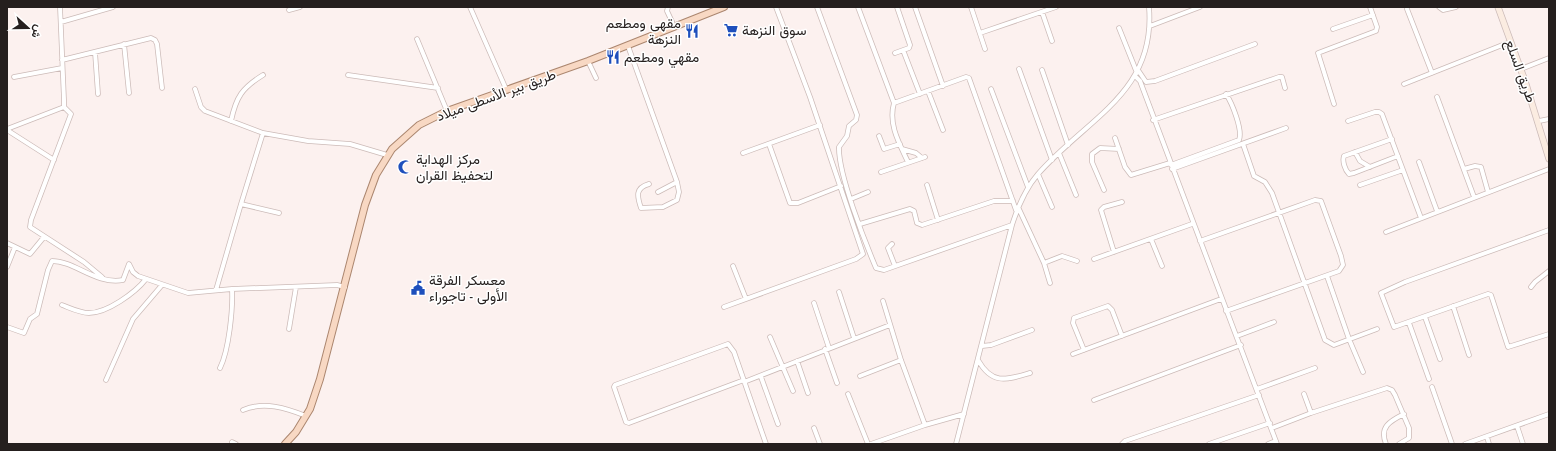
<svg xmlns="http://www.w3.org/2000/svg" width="1556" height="451" viewBox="0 0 1556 451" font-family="Jost,Vazirmatn,sans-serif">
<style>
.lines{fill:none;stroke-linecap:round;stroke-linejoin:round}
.street-casing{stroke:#ccbbb8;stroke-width:5.5}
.secondary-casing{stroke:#ccbbb8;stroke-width:7}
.primary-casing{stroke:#ab866f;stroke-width:8}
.street{stroke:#fff;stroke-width:4}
.secondary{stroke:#fbece1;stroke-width:5.5}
.primary{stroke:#f8d8c3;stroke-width:6}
.labels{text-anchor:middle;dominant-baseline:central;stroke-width:3;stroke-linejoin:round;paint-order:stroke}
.poi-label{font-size:14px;fill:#251f1e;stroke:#fff;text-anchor:start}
.street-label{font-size:14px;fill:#251f1e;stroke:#fff}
</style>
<rect width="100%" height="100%" fill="#fcf1ef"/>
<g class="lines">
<defs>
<path id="street" d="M60,7L64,100V107L71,114L31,220L30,227L84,262L102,277
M470,7L506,89
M668,7L667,11L674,26
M817,7L857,115L856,120L849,126L847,136L839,147C838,174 865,242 876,268L884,270L1012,225
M858,7L894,103L966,77L969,78L1016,210
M915,7L943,86
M971,7L985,49
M1439,7L1443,10L1456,7
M1407,9L1432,73
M289,10L300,7
M1042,12L1052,41
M61,22L113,7
M1150,26L1200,7
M1119,28L1137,73
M1333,29L1373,15
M980,33L1056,7
M417,39L447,111
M124,44L129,93
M628,46L677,182L679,192L677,200L663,207L641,208C637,196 635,188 649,184
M903,50L920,94
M95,52L98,94
M895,53L909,48L910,45L897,7
M62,60L151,38L155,40L157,44L162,88
M588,61L596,78
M1019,69L1052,160
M1521,69L1549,58
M1042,70L1068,145
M1138,70L1146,82L1155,81L1255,44
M348,75L438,88
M1135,76L1140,81L1277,444
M14,77L62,68
M1404,84L1510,42
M195,89L201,107L205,111L263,133L241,204
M991,89L1028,187
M928,91L943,130
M1437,97L1474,197
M894,103C888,124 899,143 908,162
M1334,104L1318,53L1376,31L1377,27L1370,7
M1153,120L1279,77H1282L1285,88
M231,121C236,97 242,88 263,75
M1348,121L1375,112H1379L1382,114L1421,218
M1539,121L1549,119
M7,129L64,107
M7,130L54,160
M263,133L308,141L350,144L387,155
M879,136L884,149L900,144
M1115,138L1125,167L1131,175L1170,163
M1392,139L1344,156C1342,161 1345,170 1349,174L1354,173L1398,156
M769,144L790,203H798L841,186
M1243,144L1254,176L1265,182L1272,193L1325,340L1334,345L1377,329
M902,149L916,153L922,158
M1355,152L1360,161L1370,167
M743,153L820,125
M1059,153L1076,195
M1419,162L1437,211
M1171,165L1239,140C1243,130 1232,103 1226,94
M1172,169L1286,128
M1464,169L1475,166L1481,167L1488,192
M881,172L925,157
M1038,174L1052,207
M927,185L938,220
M1360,185L1403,170
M1104,190L1092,162V154L1100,148L1119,149
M658,192L677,182
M851,199L868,192
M1018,207L1044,263L1050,283
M860,224L910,209L914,211L917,223L922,225L994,201H1013
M1549,230L1405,282L1381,293L1394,327L1488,294L1491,295L1508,347L1549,334
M1386,232L1549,169
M1151,239L1162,266
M1200,241L1315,200L1321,201L1341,256L1343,265L1339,271L1226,311
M7,243L30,254L44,237
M892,244L888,248L895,266
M1114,252L1101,210L1104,207L1122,202
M1094,259L1192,224
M1044,263L1062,256L1077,261
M733,266L746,299
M7,267L15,247
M1327,276L1349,339L1363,372
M1531,287L1535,282L1549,271
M216,290L241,204L279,213
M839,292L854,338
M883,301L901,360L925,425
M814,303L829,348
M62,305C70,308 80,313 89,313C107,313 135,293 146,279
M1453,306L1469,355
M724,307L856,259L863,254L810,97L776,7
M1425,317L1440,359
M1409,323L1429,379
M7,327L24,333L30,319L37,314L48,270L52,261C75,261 96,285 123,280L129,264L133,272L138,276L188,293L232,289L337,285L345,287
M289,329L296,287
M1237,336L1274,322
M770,337L793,391
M982,346L991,345L1032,330
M825,349L837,383
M1084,350L1073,323L1074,318L1108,306L1112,310L1122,336
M1073,354L1221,299
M978,360C992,385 1006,380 1030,373
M797,361L808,393
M220,368C229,350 233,309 232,289
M860,376L901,360
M761,377L778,424
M106,380L133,319L162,285
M744,380L629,423L626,422L614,387L615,385L728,344L734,352L766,444
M744,382L890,325
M1432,387L1452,444
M1257,389L1315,368
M848,394L868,444
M1304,394L1311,413
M1094,400L1241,345
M243,410C264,401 286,408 306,416
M1517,426L1523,444
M814,428L820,444
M1272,428L1311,413L1387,388L1392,390L1395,395L1409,428V438L1399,444
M1487,437L1489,444
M232,442L236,444
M871,444L925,425L964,414
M956,444L1012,225C1018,206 1025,189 1038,174C1087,118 1156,93 1149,7
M1122,444L1125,441L1259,395
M1209,444L1270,423
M1268,444L1276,441
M1386,444C1379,427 1390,421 1404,414
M1465,444L1549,414"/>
<path id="secondary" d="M1498,7L1525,81L1549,159"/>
<path id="primary" d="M285,444L296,432L310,409L320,379L365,205L376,175L392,149L419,125L447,111L588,61L724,7"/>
</defs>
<use href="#street" class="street-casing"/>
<use href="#secondary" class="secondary-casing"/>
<use href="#primary" class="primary-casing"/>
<use href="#street" class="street"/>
<use href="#secondary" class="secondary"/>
<use href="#primary" class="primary"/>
</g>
<defs>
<symbol id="supermarket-bare" viewBox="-9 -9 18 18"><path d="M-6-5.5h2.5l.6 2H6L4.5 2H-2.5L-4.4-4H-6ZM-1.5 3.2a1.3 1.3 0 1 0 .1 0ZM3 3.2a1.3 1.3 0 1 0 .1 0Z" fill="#1e4fbc" stroke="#fff" stroke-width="2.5" paint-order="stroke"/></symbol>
<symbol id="restaurant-bare" viewBox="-9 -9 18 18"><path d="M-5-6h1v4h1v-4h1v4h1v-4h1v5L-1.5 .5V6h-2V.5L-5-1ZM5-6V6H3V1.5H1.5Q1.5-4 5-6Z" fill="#1e4fbc" stroke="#fff" stroke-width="2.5" paint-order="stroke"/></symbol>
<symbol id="mosque-bare" viewBox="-9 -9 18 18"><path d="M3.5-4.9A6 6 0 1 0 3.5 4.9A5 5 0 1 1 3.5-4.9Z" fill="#1e4fbc" stroke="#fff" stroke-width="2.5" paint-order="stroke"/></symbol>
<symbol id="civic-bare" viewBox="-9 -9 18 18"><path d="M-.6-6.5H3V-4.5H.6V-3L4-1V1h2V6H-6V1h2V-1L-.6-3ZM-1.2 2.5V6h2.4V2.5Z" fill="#1e4fbc" stroke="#fff" stroke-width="2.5" paint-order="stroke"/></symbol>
</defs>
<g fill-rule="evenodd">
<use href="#supermarket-bare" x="721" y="20" width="20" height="20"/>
<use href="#restaurant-bare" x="682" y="21" width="20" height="20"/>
<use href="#restaurant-bare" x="603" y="47" width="20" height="20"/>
<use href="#mosque-bare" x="395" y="157" width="20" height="20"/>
<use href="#civic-bare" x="408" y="278" width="20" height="20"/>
</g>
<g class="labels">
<g class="poi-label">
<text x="681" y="23" text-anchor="end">مقهى ومطعم<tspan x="681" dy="16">النزهة</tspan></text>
<text x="742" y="30">سوق النزهة</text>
<text x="624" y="57">مقهي ومطعم</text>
<text x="416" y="159">مركز الهداية<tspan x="416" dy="16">لتحفيظ القران</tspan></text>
<text x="429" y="280">معسكر الفرقة<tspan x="429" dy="16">الأولى - تاجوراء</tspan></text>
</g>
<g class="street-label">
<text transform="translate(1521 71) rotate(70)">طريق السلع</text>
<text transform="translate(496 95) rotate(-20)">طريق بير الأسطى ميلاد</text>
</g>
</g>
<rect width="1556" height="451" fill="none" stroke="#251f1e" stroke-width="16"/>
<g transform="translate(28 28) rotate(111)" stroke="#ffffff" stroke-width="3" paint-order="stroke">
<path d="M0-3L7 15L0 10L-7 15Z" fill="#251f1e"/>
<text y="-6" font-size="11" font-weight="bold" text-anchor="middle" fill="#251f1e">ش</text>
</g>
</svg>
